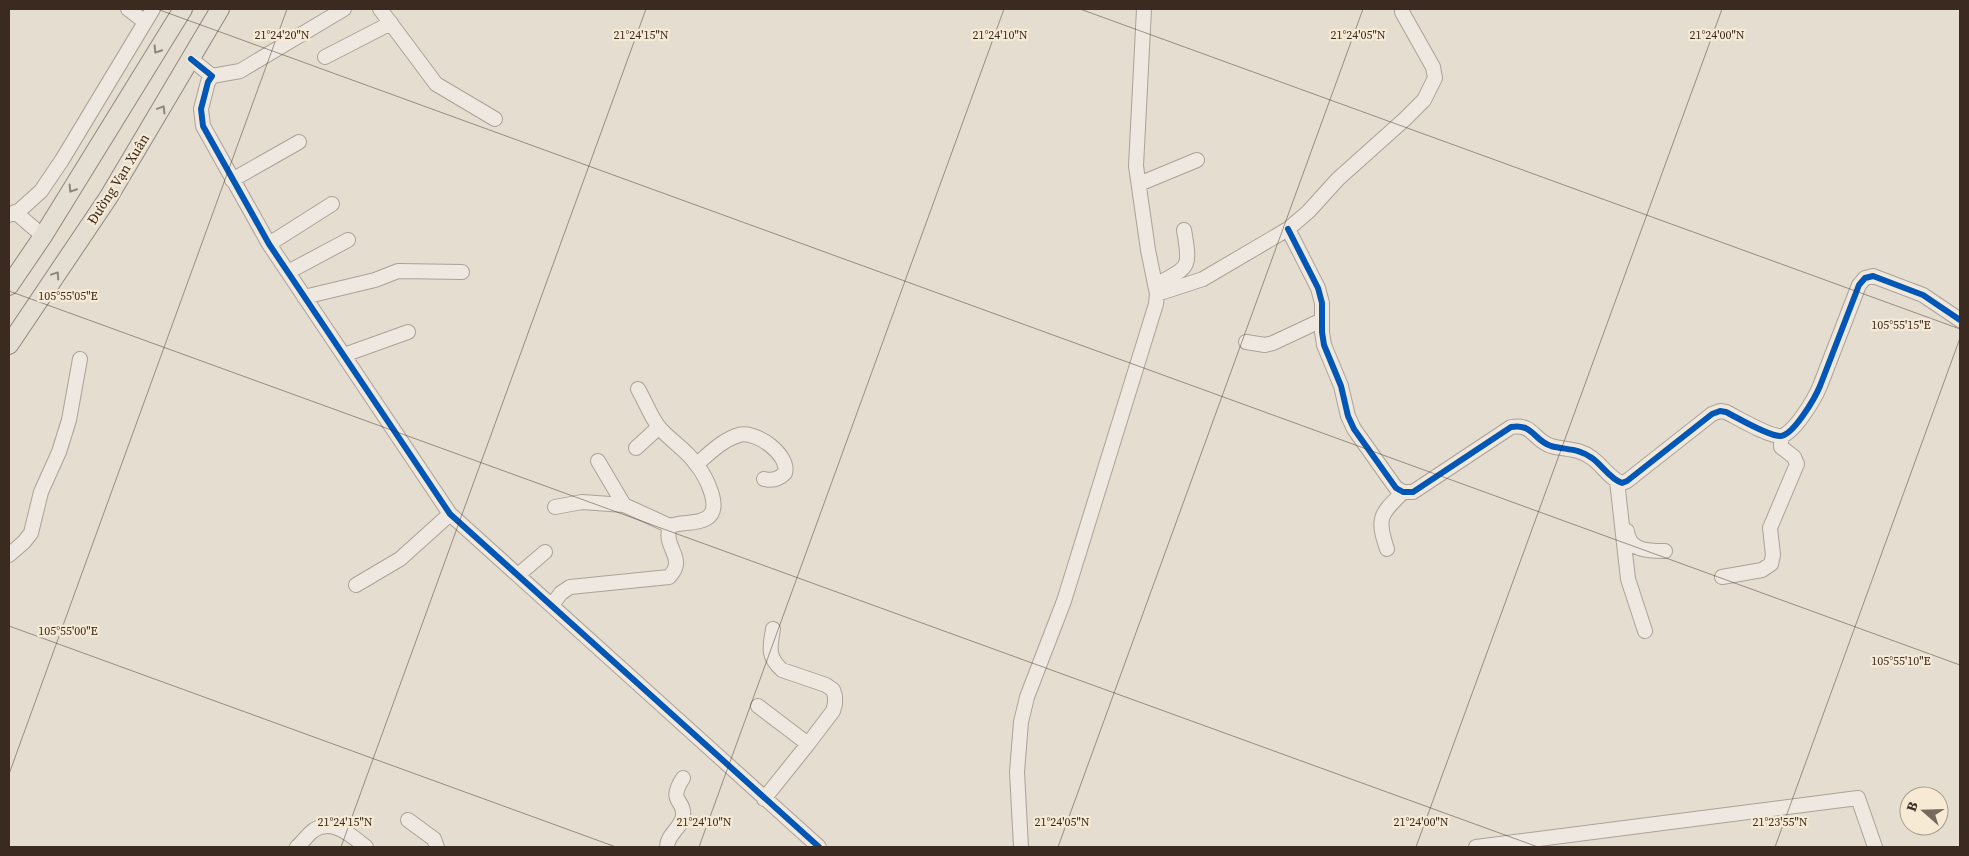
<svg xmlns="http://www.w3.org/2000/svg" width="1969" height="856" viewBox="0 0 1969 856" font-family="'Source Serif 4',serif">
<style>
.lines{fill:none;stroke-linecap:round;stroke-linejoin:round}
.minor-casing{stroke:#aba298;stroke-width:16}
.major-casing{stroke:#90887f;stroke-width:20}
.minor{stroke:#eee8e0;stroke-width:14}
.major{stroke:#e5ded2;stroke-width:18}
.cycleway-casing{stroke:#f6ead5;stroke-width:9}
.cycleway{stroke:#0057b8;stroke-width:6}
.oneway{stroke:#908478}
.ticks{fill:none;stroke:#3a2a1f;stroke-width:1;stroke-opacity:0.45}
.labels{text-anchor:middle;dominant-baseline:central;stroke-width:4.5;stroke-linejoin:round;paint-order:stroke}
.street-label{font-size:14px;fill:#3a2a1f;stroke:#f6ead5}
.ticks-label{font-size:12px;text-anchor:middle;fill:#3a2a1f;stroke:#f6ead5;stroke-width:4.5;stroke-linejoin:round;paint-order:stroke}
</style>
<rect width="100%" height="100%" fill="#e5ddcf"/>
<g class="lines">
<defs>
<path id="minor" d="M128,9L145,22
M344,9L240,71L212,76L208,82L201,109L203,126L269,244L450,514L819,847
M380,9L436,84L495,119
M325,57L391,23
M191,59L212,76
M232,180L299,142
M1139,184L1197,160
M15,212L43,236
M9,215L20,210L41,191L62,160L153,9
M1288,229L1318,288L1322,303V332L1324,345L1341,386L1348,416L1354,429L1396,488L1403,492H1413L1511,427C1533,423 1533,440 1551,446C1566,450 1579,448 1592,458C1602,465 1610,479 1622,483L1627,481L1712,414L1720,411L1726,412C1738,418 1768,436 1780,436C1793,436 1815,398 1820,386L1859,285L1865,278L1873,276L1923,295L1960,320
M269,244L332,204
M288,272L348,240
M1156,285C1189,266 1191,270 1184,230
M1157,294L1203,279L1288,229L1308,212L1338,179L1405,119L1424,100L1435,78L1433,67L1402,12
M304,297L375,280L398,271L462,272
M1246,342L1265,345L1273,343L1322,320
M344,355L408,332
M636,448L659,427
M598,461L624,505
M697,464C710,453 722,440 739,435C756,430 790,455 785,473C779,479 773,481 764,479
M1617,481L1628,579L1645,631
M555,507L582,502L624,505L670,526
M1627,531C1629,551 1648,551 1665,551
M1387,549C1376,517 1381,514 1403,492
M9,555L24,542L31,533L41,492L59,452L69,420L80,359
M518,575L545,552
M1722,577L1762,570L1771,564L1773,555L1770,528L1797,464L1794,457L1781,447V437
M356,585L400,559L450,514
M552,605L561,593L570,587L669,577C688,558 662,548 670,526C682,521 696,525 707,518C723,508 705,475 696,464C686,449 669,440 658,426C650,415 645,401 638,389
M758,706L808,744
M764,799L808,744L833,711L835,704V696L833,690L826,685L782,670C767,656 770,648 773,629
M408,820L434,839L437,847
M297,847C303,842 308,834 314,830C333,818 352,836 366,847
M667,847C667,834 682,828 683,815C685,799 667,803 683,778
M1021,847L1017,772L1021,722L1027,697L1064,601L1156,304L1157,294L1148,250L1136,166L1144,9
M1476,847L1858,798L1875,847"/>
<path id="major" d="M9,286L43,236L183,9
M9,345L108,198L220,9"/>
</defs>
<use href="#minor" class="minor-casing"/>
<use href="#major" class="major-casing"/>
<use href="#minor" class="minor"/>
<use href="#major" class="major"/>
<defs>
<path id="cycleway" d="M191,59L212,76L208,82L201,109L203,126L269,244L450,514L819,847
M1288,229L1318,288L1322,303V332L1324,345L1341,386L1348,416L1354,429L1396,488L1403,492H1413L1511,427C1533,423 1533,440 1551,446C1566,450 1579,448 1592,458C1602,465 1610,479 1622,483L1627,481L1712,414L1720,411L1726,412C1738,418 1768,436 1780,436C1793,436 1815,398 1820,386L1859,285L1865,278L1873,276L1923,295L1960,320"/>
</defs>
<use href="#cycleway" class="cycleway-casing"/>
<use href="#cycleway" class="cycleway"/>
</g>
<defs><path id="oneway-chevron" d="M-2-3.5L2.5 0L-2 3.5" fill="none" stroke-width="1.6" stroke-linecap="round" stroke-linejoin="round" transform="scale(1.25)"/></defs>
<g class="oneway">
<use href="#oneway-chevron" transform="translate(157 50) rotate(122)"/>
<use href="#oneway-chevron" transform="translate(162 109) rotate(-59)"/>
<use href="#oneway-chevron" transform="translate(72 189) rotate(122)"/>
<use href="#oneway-chevron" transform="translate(56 275) rotate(-56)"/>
</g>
<path class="ticks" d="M157,9L1960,665M1080,9L1960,329M9,291L1538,847M9,626L616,847M9,774L287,9M341,847L646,9M699,847L1004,9M1058,847L1363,9M1416,847L1722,9M1775,847L1960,338"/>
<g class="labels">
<g class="street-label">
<text transform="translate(118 179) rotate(-58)">Đường Vạn Xuân</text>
</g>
</g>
<g class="ticks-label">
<text x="282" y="39">21°24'20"N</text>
<text x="641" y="39">21°24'15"N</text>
<text x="1000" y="39">21°24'10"N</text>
<text x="1358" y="39">21°24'05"N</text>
<text x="1717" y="39">21°24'00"N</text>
<text x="68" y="300">105°55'05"E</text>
<text x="1901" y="329">105°55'15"E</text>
<text x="68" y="635">105°55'00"E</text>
<text x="1901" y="665">105°55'10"E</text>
<text x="345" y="826">21°24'15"N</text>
<text x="704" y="826">21°24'10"N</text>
<text x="1062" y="826">21°24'05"N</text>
<text x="1421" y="826">21°24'00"N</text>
<text x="1780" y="826">21°23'55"N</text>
</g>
<rect width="1969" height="856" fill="none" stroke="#3a2a1f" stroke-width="20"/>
<g transform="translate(1924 811) rotate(290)"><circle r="24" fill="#f6ead5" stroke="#ab9d8c"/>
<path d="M0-4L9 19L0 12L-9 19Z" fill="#76695d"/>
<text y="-8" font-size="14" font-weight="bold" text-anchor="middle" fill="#3a2a1f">B</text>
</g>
</svg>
